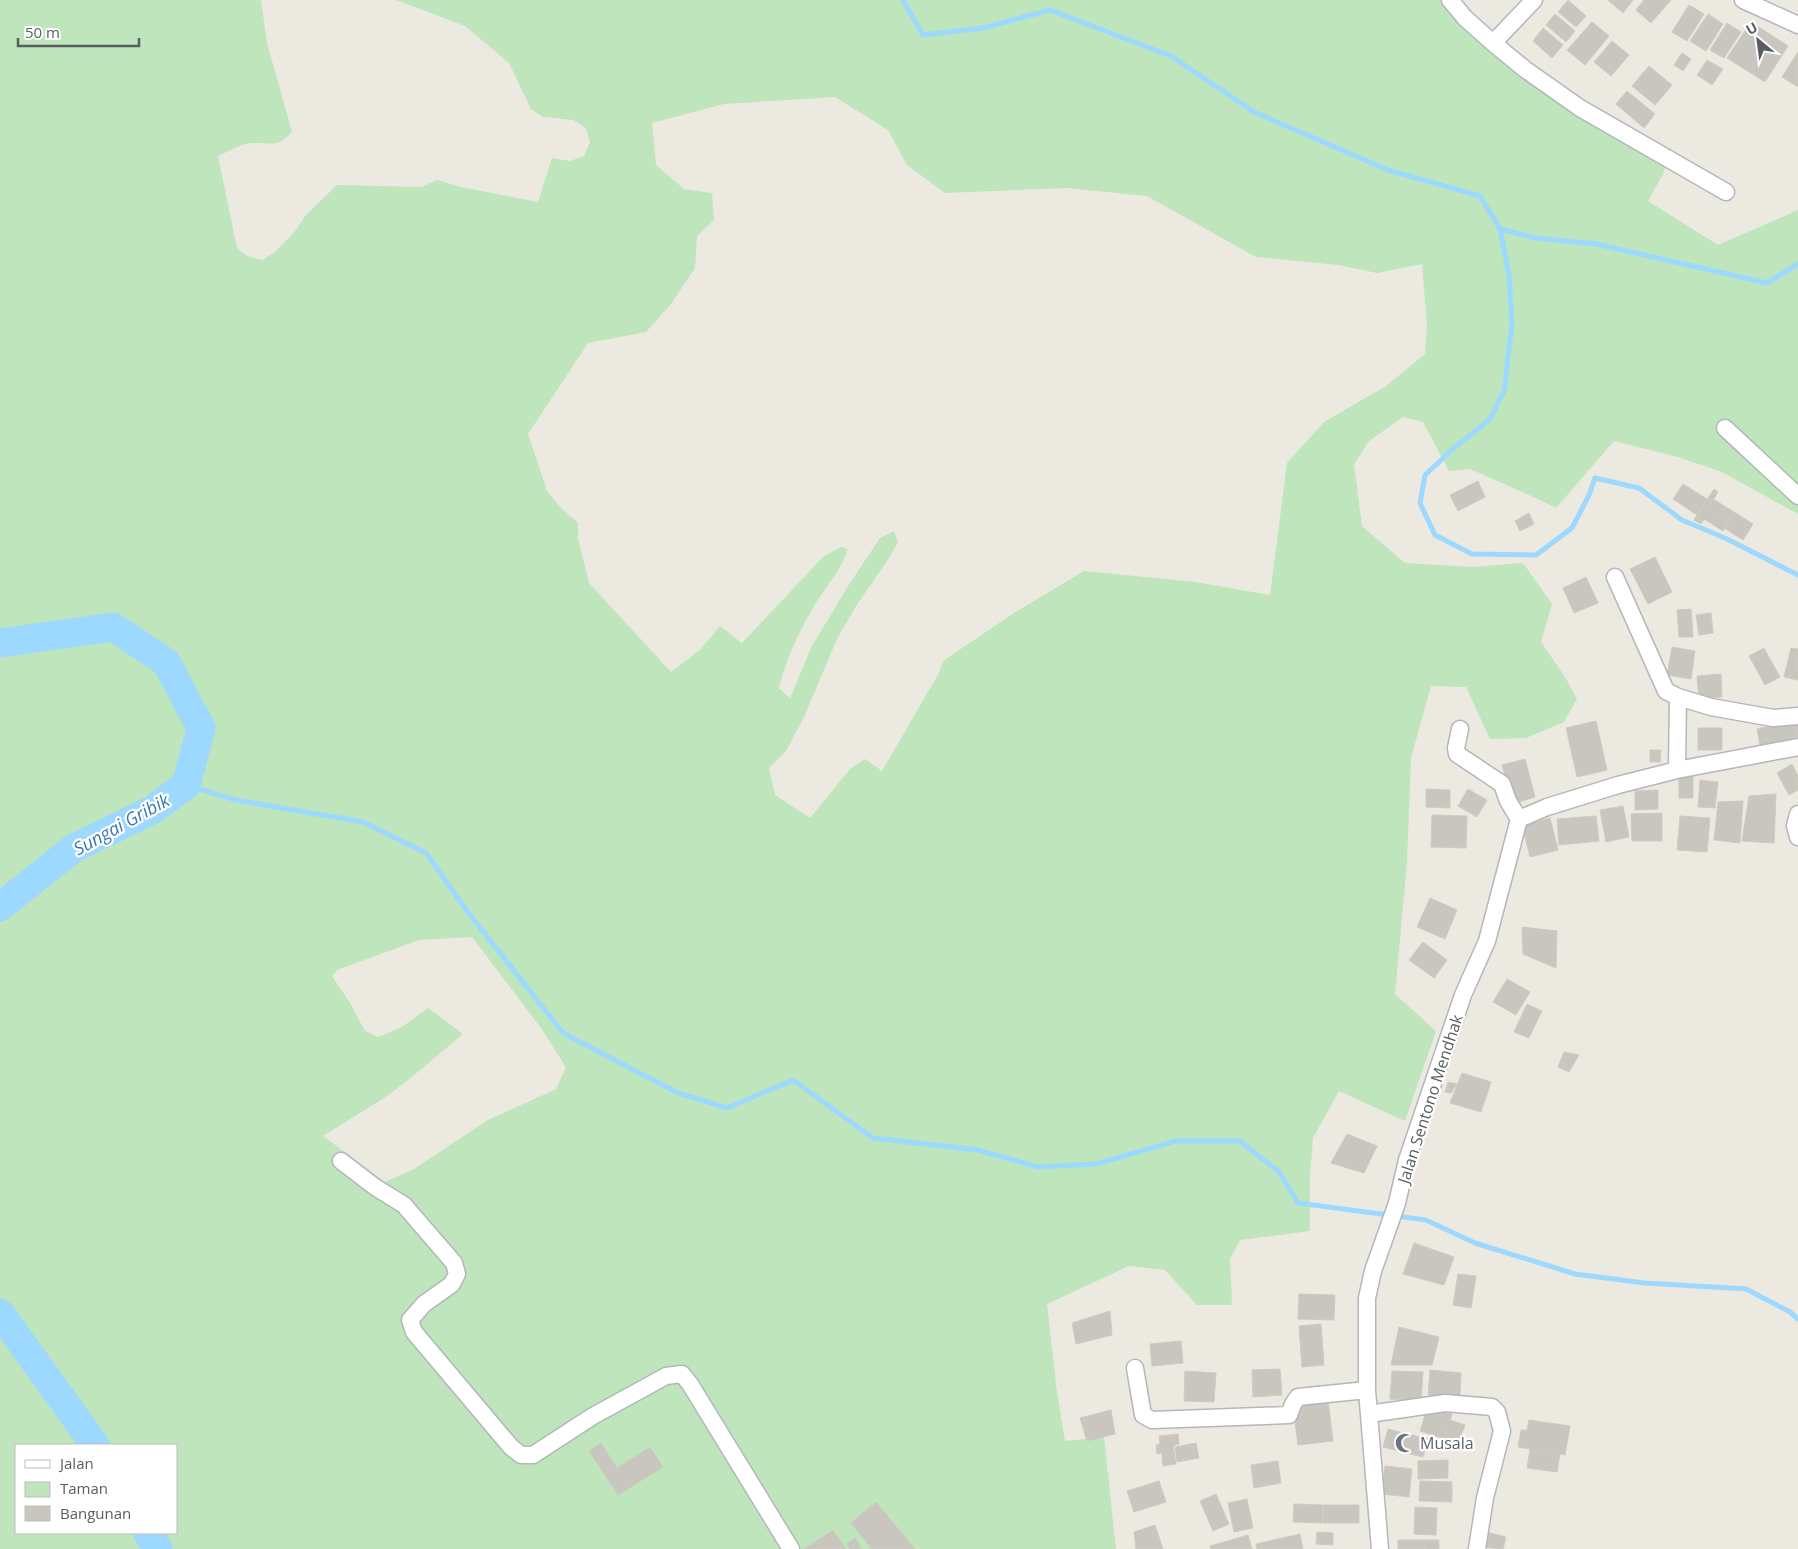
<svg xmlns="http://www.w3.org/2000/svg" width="1798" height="1549" viewBox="0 0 1798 1549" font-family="'Open Sans',sans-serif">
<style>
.green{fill:#bee5bb;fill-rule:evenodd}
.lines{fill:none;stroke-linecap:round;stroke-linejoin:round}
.stream{stroke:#9dd9ff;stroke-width:5}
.river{stroke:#9dd9ff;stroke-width:29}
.building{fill:#c9c5bf;stroke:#d1cabe}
.minor-casing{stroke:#b3b7bb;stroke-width:19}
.minor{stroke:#fff;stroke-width:16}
.labels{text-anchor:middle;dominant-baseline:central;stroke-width:4.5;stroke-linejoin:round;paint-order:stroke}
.street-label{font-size:16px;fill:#595d61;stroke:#fff}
.worship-label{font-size:16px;fill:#5b616d;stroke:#fff;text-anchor:start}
.water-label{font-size:18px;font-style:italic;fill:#3a7ab1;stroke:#fff}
</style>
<rect width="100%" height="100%" fill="#ece9e0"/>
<path class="green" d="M0,0H261L267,43L292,132C275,149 274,142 252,143C242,143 228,152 218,156L237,248L247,256L262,260L275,252L296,230L305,216L337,185L421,187L437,180L461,187L538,202L552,158L570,161L584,156L590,142L586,128L573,120L543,117L531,109L509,63L465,26L396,0H1439L1475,35L1666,165L1663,174L1648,201L1718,245L1798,210V514L1722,472L1678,457L1614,441L1556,508L1527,494L1470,469L1449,471L1423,422L1403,417L1369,441L1354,464L1362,526L1405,563L1474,567L1523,563L1552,604L1541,642L1565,677L1577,699L1564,722L1526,738L1490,739L1466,687L1431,686L1411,758L1407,862L1395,994L1436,1031L1405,1121L1339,1091L1313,1138L1310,1175V1231L1240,1240L1230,1259L1232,1305H1197L1165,1270L1129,1266L1047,1304L1057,1392L1065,1441L1104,1437L1116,1549H0ZM835,97L888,130L907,165L945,193L1067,188L1147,196L1256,257L1338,265L1377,273L1422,264L1427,324L1425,354L1386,386L1324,422L1287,463L1270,595L1195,582L1084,571L1014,613L943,661L939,673L882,771L865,759L850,769L810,818L775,795L769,768L786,751L804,717L837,639L856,606L889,558L898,542L894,531L880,538L850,583L812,646L790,698L779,688C787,656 799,631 816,603C827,585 842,569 848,549L841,547L824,556L742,643L720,626L700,650L671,672L589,583L578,538V523L559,506L547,491L528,434L588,343L646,332L671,304L695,268L697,236L714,220L712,193L684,189L656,165L652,123L724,104ZM472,937L541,1028L566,1067L556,1089L488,1120L414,1169L385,1182L323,1136L384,1098L407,1081L463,1034L428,1008L402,1027L378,1037L365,1031L350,1003L332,976L337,970L419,940ZM16,1445H176V1533H16Z"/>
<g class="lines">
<path class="stream" d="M903,0L923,35L983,28L1050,10L1171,56L1254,112L1388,170L1480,196L1500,229L1509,275L1512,324L1504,391L1490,419L1454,448L1425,475L1420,503L1435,535L1472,554L1536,555L1572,528L1589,495L1595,478L1639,488L1682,520L1727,539L1798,575
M1500,229L1535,238L1596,244L1767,283L1798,264
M186,785L236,800L363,822L426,853L467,911L563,1033L678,1093L727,1108L793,1080L873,1138L978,1150L1038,1167L1096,1164L1176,1141H1240L1279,1172L1298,1203L1426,1220L1475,1243L1575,1274L1645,1283L1746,1289L1790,1312L1798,1319"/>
<path class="river" d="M0,643L113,627L166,662L201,728L186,785L152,810L74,848L0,907
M0,1313L95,1445
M148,1533L158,1549"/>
</g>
<path class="building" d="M1568,0L1586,16L1576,27L1558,12Z
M1608,0H1633L1623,13Z
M1644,0H1671L1651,23L1636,10Z
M1689,5L1704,14L1687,41L1672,32Z
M1555,14L1575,31L1566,42L1546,25Z
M1708,14L1723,24L1706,51L1690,41Z
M1592,22L1609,36L1585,65L1567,50Z
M1751,22L1788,46L1765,82L1727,58Z
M1727,23L1741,32L1724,58L1710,50Z
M1543,28L1563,45L1552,58L1533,41Z
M1612,41L1629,55L1611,76L1594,62Z
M1798,52V87L1782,77Z
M1682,53L1691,59L1683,71L1674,65Z
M1707,60L1723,69L1712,85L1697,75Z
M1649,66L1672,85L1655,105L1632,86Z
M1627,91L1655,114L1644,128L1616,104Z
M1478,481L1485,497L1458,511L1450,495Z
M1683,484L1707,499L1697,515L1673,499Z
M1714,489L1718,492L1708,509L1703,506Z
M1713,499L1734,512L1729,522L1708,509Z
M1703,506L1729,522L1723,531L1704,519L1701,524L1694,520Z
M1734,512L1753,524L1743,540L1724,528Z
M1529,513L1534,524L1520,531L1515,521Z
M1655,557L1672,592L1648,604L1630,569Z
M1586,577L1598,603L1574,613L1563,588Z
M1691,609L1693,637H1679L1677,610Z
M1711,613L1713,633L1699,635L1696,615Z
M1672,647L1695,651L1691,679L1667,675Z
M1764,648L1780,677L1765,685L1749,656Z
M1791,648L1798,649V680L1784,677Z
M1721,674L1722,697L1699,699L1697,676Z
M1798,719V737L1760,746L1757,729Z
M1596,721L1607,770L1577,777L1566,728Z
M1698,728H1722V750H1698Z
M1650,750H1661L1660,762H1650Z
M1525,759L1535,797L1513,804L1502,765Z
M1792,764L1798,776V790L1789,795L1777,773Z
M1679,774H1693V798H1679Z
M1700,780L1718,782L1715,808L1698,807Z
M1426,789L1450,790V808L1426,807Z
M1468,789L1487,800L1477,817L1458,806Z
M1658,790V809L1635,810V791Z
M1776,794L1774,843L1742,841L1749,796Z
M1743,801L1740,843L1714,840L1718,802Z
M1623,806L1629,837L1606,842L1600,810Z
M1662,813V841H1632L1631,814Z
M1432,815L1467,816L1466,848L1431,847Z
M1596,816L1599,841L1559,845L1557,819Z
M1680,816L1710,818L1707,852L1677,850Z
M1550,818L1558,850L1530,857L1522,825Z
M1430,898L1457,910L1445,939L1417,927Z
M1522,927L1557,931L1556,968L1523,954Z
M1423,942L1447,960L1434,978L1409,960Z
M1507,979L1530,992L1516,1015L1493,1002Z
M1527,1004L1542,1011L1529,1038L1514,1032Z
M1564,1052L1579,1055L1569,1072L1558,1067Z
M1462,1073L1491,1082L1481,1112L1450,1103Z
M1448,1082L1457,1084L1451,1093L1445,1092Z
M1347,1134L1377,1146L1364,1173L1331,1163Z
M1414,1243L1454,1257L1444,1285L1403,1274Z
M1458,1274L1476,1276L1471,1308L1453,1305Z
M1299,1294L1335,1295L1334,1320L1298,1319Z
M1110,1311L1112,1335L1076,1344L1072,1323Z
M1321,1324L1324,1365L1302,1367L1299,1326Z
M1399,1327L1439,1337L1432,1365H1391Z
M1181,1341L1183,1363L1152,1366L1150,1344Z
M1280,1369L1282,1395L1253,1397L1252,1370Z
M1430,1370L1461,1373L1460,1397L1428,1395Z
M1185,1371L1216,1373L1214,1402L1184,1401Z
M1392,1371L1423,1372L1421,1401L1390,1399Z
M1328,1400L1333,1441L1298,1445L1293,1405Z
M1428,1406L1452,1414L1444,1439L1420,1431Z
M1111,1410L1115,1434L1087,1441L1080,1418Z
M1450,1420L1465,1425L1458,1443L1444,1438Z
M1529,1420L1570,1426L1565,1455L1518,1447L1521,1430H1527Z
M1388,1429L1428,1439L1423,1457L1383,1447Z
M1178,1434L1179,1444L1173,1446L1176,1464L1163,1466L1162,1453L1157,1454L1156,1445L1160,1444L1159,1436Z
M601,1443L617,1468L650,1447L663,1467L618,1495L589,1451Z
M1196,1443L1199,1458L1177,1462L1175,1447Z
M1530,1449L1560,1454L1557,1472L1527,1468Z
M1448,1460V1478L1418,1479V1461Z
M1278,1461L1281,1483L1254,1488L1251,1465Z
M1385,1466L1412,1469L1409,1497L1382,1494Z
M1159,1481L1166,1502L1134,1512L1127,1491Z
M1420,1481L1452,1482V1502L1419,1501Z
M1216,1494L1229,1524L1213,1531L1200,1501Z
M1247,1499L1253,1528L1234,1532L1228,1503Z
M876,1502L915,1549H872L851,1523Z
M1294,1504L1323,1505L1322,1523L1293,1522Z
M1323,1505H1359V1523H1323Z
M1415,1507L1437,1508L1436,1535L1414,1534Z
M1155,1525L1163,1549H1136L1134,1532Z
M833,1530L846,1549H804Z
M1317,1532L1333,1533V1545L1316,1544Z
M1486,1532L1506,1537L1503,1549L1482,1547Z
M1300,1534L1303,1549H1257L1256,1544Z
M1248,1535L1252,1549H1231L1228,1541Z
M855,1538L862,1549H850L847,1544Z
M1398,1540H1425V1549H1398Z
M1425,1540H1439V1549H1425Z
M1228,1541L1231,1549H1211L1210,1546Z"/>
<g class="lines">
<defs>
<path id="minor" d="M1450,0L1465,18L1493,43L1534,0
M1743,0L1798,25
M1493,43L1526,70L1580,108L1726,192
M1725,428L1798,496
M1615,577L1666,691L1678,697L1711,707L1773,718L1798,716
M1460,729L1456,748L1457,754L1502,784L1508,801L1519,819
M1677,770L1678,697
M1798,814L1795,826L1798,837
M341,1161L375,1187L404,1205L454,1263L457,1274L452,1284L424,1304L410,1320L414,1332L511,1447L521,1455H533L593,1416L666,1376L682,1374L690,1384L791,1549
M1135,1368L1143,1415L1152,1420L1289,1415L1293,1404L1298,1397L1367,1390
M1369,1414L1445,1403L1492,1407L1497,1412L1502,1431L1485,1498L1477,1549
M1380,1549L1367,1390V1298L1373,1271L1397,1203L1407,1160L1463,995L1487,941L1519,819L1547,807L1618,785L1677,770L1798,747"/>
</defs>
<use href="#minor" class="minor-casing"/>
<use href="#minor" class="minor"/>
</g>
<defs>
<symbol id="mosque-bare" viewBox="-9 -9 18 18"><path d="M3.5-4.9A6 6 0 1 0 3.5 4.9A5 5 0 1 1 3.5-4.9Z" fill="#6b7280" stroke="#fff" stroke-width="2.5" paint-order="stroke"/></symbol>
</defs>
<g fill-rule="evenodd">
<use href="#mosque-bare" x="1391" y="1429" width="28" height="28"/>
</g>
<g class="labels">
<g class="street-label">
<text transform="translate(1430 1099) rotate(-72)">Jalan Sentono Mendhak</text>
</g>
<g class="worship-label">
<text x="1420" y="1443">Musala</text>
</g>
<g class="water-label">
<text transform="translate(121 824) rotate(-29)">Sungai Gribik</text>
</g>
</g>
<rect x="15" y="1444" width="162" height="90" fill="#ffffff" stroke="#bdbec0"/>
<rect x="25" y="1460" width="25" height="8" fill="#ffffff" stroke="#bdbec0"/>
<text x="60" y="1469" font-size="15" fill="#595d61">Jalan</text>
<rect x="25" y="1482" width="25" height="15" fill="#bee5bb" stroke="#bdbec0"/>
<text x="60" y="1494" font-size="15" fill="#595d61">Taman</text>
<rect x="25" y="1506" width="25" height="15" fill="#c9c5bf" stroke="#bdbec0"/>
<text x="60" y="1519" font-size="15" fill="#595d61">Bangunan</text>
<g transform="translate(1758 40) rotate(331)" stroke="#ffffff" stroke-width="4" paint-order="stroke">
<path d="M0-4L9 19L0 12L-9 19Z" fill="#595d61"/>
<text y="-8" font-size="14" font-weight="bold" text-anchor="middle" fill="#595d61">U</text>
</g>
<path d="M18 38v8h121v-8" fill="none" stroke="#595d61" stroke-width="2.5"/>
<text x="25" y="38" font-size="15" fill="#595d61" stroke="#ffffff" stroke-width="4" paint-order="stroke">50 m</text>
</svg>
